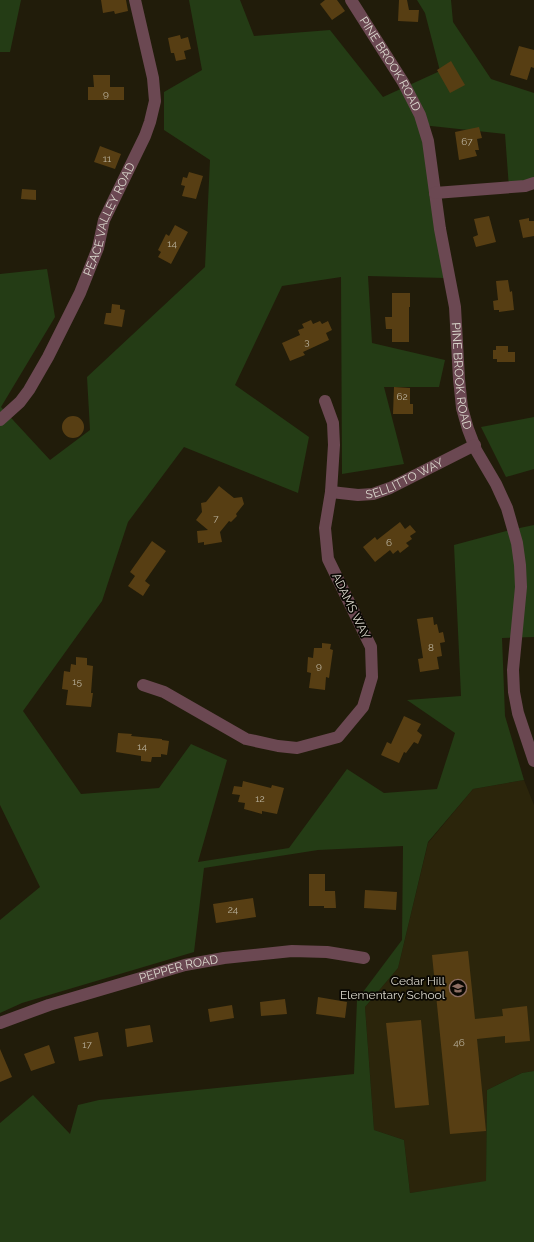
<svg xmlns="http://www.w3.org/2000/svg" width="534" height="1242" viewBox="0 0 534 1242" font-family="Raleway,sans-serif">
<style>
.built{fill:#2b250b}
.green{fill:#243c15}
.building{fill:#573e13}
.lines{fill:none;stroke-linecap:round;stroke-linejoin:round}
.minor{stroke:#6b4852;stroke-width:12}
.labels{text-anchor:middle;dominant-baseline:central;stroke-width:3.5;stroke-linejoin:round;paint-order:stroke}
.number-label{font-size:10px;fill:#bab29e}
.street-label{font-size:12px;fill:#dbd8cd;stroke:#090702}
.poi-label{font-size:12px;fill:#dbd8cd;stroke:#090702;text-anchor:end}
</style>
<rect width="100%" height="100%" fill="#211c0a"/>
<path class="built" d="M524,780L534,805V1071L522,1073L487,1090L486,1182L410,1193L404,1140L374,1130L365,1007L398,968L428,843L473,789Z"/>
<path class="green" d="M0,0H21L10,52H0Z
M189,0H240L254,36L330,30L383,97L440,71L425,13L417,0H451L453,22L491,79L534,93V181L509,188L505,134L422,125L446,278L368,276L372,343L445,360L439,387H384L404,464L342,474L341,277L282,286L235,385L309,437L298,493L184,447L128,522L102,601L23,711L81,794L159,788L191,744L227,760L198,862L289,848L347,769L384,793L437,789L455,733L407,700L461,696L454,545L510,530L534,525V637L502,638L505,716L524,780L473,789L428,842L398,968L365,1007L374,1130L404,1140L410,1193L486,1181L487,1090L522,1073L534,1071V1242H0V1123L33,1095L70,1134L78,1105L99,1100L354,1074L357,1000L402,940L403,846L318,850L204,868L194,952L22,1003L0,1013V920L40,887L0,805V274L47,269L55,317L1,407L50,460L90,430L87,377L205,267L210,160L164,130V92L202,70Z
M534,417V469L506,477L481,427Z"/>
<path class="building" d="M101,0H126L128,11L115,14L114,11L103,13Z
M325,0H337L345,11L332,20L320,4Z
M399,0H407L409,10H419L418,22L398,21Z
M180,35L181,39L188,37L191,49L184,51L186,59L176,61L174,53H171L168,38Z
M519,46L534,50V68L531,67L527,80L510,75Z
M451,61L465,85L450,93L437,70Z
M93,75H110V87H124V100H88V87H94Z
M479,127L482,138L477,139L479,150H475L477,156L459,160L455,132Z
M100,146L121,154L115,169L94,162Z
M189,172L203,176L196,199L182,196L185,186L181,185L183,177L187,178Z
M22,189L36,190V200L21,199Z
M489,216L496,242L476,247L473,237L478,235L474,219Z
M529,218V221H534V236L523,238L519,220Z
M175,225L188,232L171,264L158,257L161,252L158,250L166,234L169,236Z
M508,280L510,292L512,291L514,310L499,312V310H494L493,301L498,300L496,281Z
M392,293H410V307H409V342H392V329H386L385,317H392Z
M112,304L120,305V309L125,310L122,327L104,324L106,313H111Z
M311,320L313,324L320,321L322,324L328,321L332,330L326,333L329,340L303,352L305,355L290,361L282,343L300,335L298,330L304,328L302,324Z
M496,346H508V352H515V362H497V359H493V350H496Z
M394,387L410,388V404H413V414H393Z
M62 427a11 11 0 1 1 22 0a11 11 0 1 1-22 0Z
M219,486L234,498L242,497L244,504L236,514L237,516L231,522L229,521L220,532L222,542L204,545V542L198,543L197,531L208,530L196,520L202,512L201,503L206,502Z
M400,522L405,529L410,525L416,532L410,536L412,539L406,543L409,546L400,553L398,550L393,554L390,550L375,562L363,547L375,537L377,540Z
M152,541L166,551L145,581L150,585L143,596L128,586L135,576L130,572Z
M433,617L434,625L437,624L439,633L443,632L445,642L440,643L442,656L437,657L439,669L420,672L418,659L423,658L417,619Z
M322,643L331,644L330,649L333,650L329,678L326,677L325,690L309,688L311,673L307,672L308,657L313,658L314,648H322Z
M76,657L87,658V665L93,666L91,693H93L91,707L66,705L68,690L62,689L64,671L70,672L71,664L76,665Z
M404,716L421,724L417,731L422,735L418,744L414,742L406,753L404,752L399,763L381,755L387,742L391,744Z
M118,733L132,734L131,736L162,739V740L169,741L167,755L161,754V757H152L151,762L141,761V756L116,752Z
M243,781L271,788L272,785L284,788L277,814L262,811V814L244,809L245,803L238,802L240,795L232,794L234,786L242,787Z
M309,874H325V891H335L336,908H324V906H309Z
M365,890L397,892L396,910L364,908Z
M253,898L256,917L216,923L213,904Z
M468,951L475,1019L503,1016L502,1009L527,1006L530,1041L505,1043V1036L477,1039L486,1131L450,1134L432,955Z
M318,997L347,1002L345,1018L316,1014Z
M285,999L287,1014L261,1016L260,1002Z
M232,1005L234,1018L210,1022L208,1009Z
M421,1020L429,1105L395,1108L386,1023Z
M150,1025L153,1042L127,1047L125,1029Z
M98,1032L103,1056L79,1061L74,1037Z
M49,1045L55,1063L31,1071L24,1054Z
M0,1049L12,1077L0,1082Z"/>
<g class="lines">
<g class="minor">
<path id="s1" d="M351,0L403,82L420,115L428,141L440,229L455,307L459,379L462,408L468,429L476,450L496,484L507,508L517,543L520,565L521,587L513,670L514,692L518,713L534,761"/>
<path d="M435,193L525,186L534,183"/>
<path id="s2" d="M0,420L20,402L29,390L48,357L80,293L98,248L104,220L145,136L150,122L155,101L153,78L135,0"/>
<path id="s3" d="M331,492L358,495L373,494L390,488L475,445"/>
<path d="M143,685L164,692L246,739L278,746L297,748L338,737L363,707L372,677L371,647L328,559L325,528L331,492L334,445L333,423L325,401"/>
<path id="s4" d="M0,1023L49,1005L185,965L224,958L292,951L327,952L364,958"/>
</g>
</g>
<defs>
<symbol id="school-ring" viewBox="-11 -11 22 22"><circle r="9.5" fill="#090702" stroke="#8d6e63" stroke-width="1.5"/><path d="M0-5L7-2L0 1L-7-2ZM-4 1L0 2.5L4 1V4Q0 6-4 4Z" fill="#8d6e63"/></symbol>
</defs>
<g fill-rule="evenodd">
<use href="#school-ring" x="448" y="978" width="20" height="20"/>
</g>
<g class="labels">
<g class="number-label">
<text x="106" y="93">9</text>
<text x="467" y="141">67</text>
<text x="107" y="158">11</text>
<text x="172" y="243">14</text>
<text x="307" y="341">3</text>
<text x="402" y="396">62</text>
<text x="216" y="518">7</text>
<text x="389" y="542">6</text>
<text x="431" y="647">8</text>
<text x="319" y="665">9</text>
<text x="77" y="681">15</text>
<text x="142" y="746">14</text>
<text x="260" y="798">12</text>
<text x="233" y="909">24</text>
<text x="459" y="1042">46</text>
<text x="87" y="1044">17</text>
</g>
<g class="street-label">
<text stroke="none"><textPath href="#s1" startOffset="75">PINE BROOK ROAD</textPath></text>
<text stroke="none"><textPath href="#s2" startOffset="231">PEACE VALLEY ROAD</textPath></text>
<text stroke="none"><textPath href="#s1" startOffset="399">PINE BROOK ROAD</textPath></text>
<text stroke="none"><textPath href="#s3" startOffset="77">SELLITTO WAY</textPath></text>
<text transform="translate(351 606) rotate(64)">ADAMS WAY</text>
<text stroke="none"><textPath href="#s4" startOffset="187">PEPPER ROAD</textPath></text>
</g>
<g class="poi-label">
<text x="445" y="981">Cedar Hill<tspan x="445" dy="14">Elementary School</tspan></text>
</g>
</g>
</svg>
